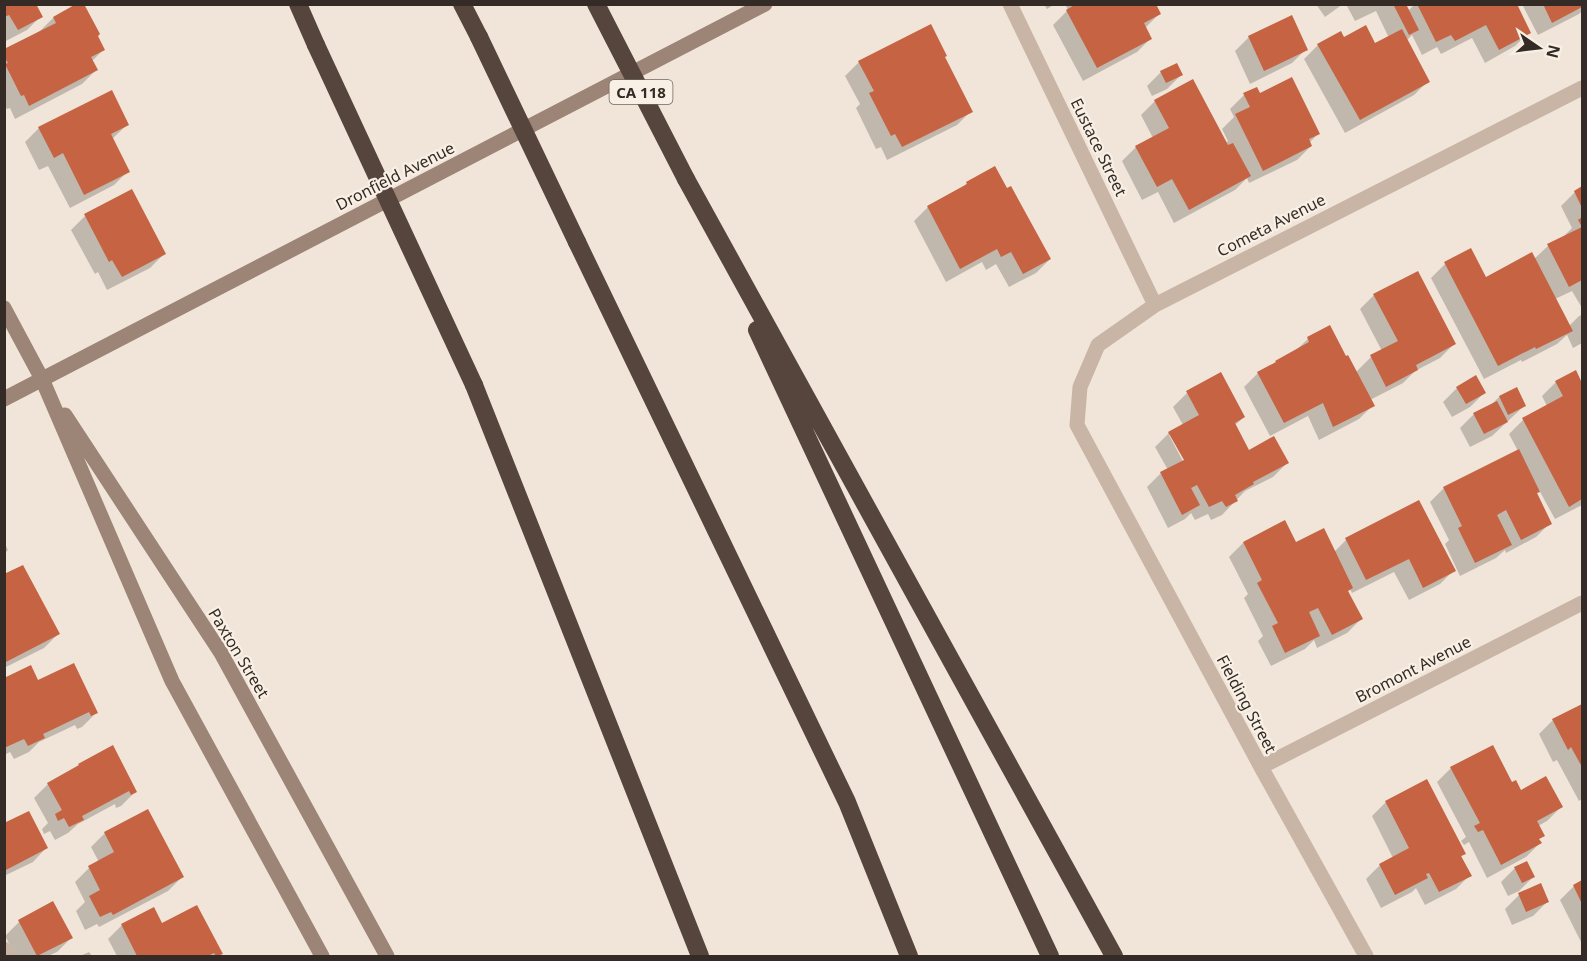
<svg xmlns="http://www.w3.org/2000/svg" width="1587" height="961" viewBox="0 0 1587 961" font-family="'Noto Sans',sans-serif">
<style>
.shadow{fill:#0003;fill-rule:evenodd}
.building{fill:#c56342}
.lines{fill:none;stroke-linecap:round;stroke-linejoin:round}
.lane{stroke:#c9b5a5;stroke-width:15}
.street{stroke:#c9b5a5;stroke-width:15}
.secondary{stroke:#9c8476;stroke-width:15}
.highway{stroke:#55453d;stroke-width:18}
.highway-bridge{stroke:#55453d;stroke-width:18}
.labels{text-anchor:middle;dominant-baseline:central;stroke-width:4.5;stroke-linejoin:round;paint-order:stroke}
.shield{fill:#f9f0e5;stroke:#6f665f;stroke-width:1.5}
.shield-label{font-size:15px;font-weight:bold;fill:#342b26}
.street-label{font-size:16px;fill:#342b26;stroke:#f9f0e5}
</style>
<rect width="100%" height="100%" fill="#f1e5d9"/>
<path class="shadow" d="M4,4H41L36,7L41,16L27,30L4,42Z
M1044,4H1055L1047,9Z
M1065,4H1154L1159,14L1145,28L1151,38L1137,52L1083,81L1053,25L1068,10Z
M1316,4H1343L1325,17Z
M1346,4H1404L1407,12L1415,4H1515L1529,32L1515,46L1485,63L1472,38L1441,54L1437,47L1422,55L1412,35L1406,41L1428,81L1414,95L1345,133L1304,59L1318,45L1340,33L1344,39L1375,45L1389,38L1376,11L1355,21Z
M1522,4H1582V11L1579,14L1538,35Z
M1292,17L1306,49L1292,63L1250,84L1235,51L1249,37Z
M53,18L96,36L103,50L92,61L96,70L82,84L15,119L10,108L7,109L4,105V51L39,32Z
M944,57L971,111L957,125L887,160L881,147L876,149L856,108L860,104L845,76L859,62Z
M1161,72L1181,75L1167,89L1152,96L1147,86Z
M1244,95H1259L1318,134L1309,143L1311,146L1297,160L1249,183L1247,178L1235,190L1174,223L1158,192L1142,200L1122,161L1136,147L1153,138L1141,115L1155,101L1226,143L1228,141L1222,129L1234,117L1230,109Z
M128,124L112,139L128,171L114,185L70,208L48,166L39,170L25,142L39,128Z
M967,183L1050,259L1036,273L1009,287L996,264L986,270L982,262L946,282L914,221L928,207L962,188Z
M1582,188V308L1572,291L1555,299L1569,326L1579,316L1582,315V343L1573,348L1567,335L1557,344L1522,362L1521,360L1484,379L1431,278L1445,264L1470,250L1485,279L1534,259L1548,246L1566,237L1565,235L1572,228L1561,206L1575,192Z
M85,216L164,254L150,268L107,290L98,272L95,274L71,230Z
M1374,295L1454,344L1440,358L1415,371L1403,383L1370,400L1373,405L1359,419L1319,440L1308,416L1270,436L1244,387L1258,373L1294,352L1308,339L1329,327L1345,358L1356,372L1371,357L1382,351L1360,309Z
M1575,372L1582,386V505L1555,519L1539,490L1536,493L1550,523L1536,537L1506,553L1505,550L1496,558L1460,576L1445,544L1449,540L1430,502L1444,488L1518,451L1509,434L1523,420L1547,406L1542,396L1556,382Z
M1457,388L1484,393L1470,407L1452,417L1443,402Z
M1516,389L1524,406L1492,436L1470,447L1460,428L1474,414L1491,405L1499,397Z
M1187,393L1244,417L1234,426L1249,452L1287,463L1273,477L1245,491L1222,515L1211,520L1208,514L1195,520L1191,513L1185,519L1168,528L1147,487L1161,473L1168,470L1155,447L1169,433L1183,425L1173,407ZM1169,435H1172L1188,465L1186,467Z
M1418,502L1454,570L1440,584L1409,600L1394,572L1352,593L1350,589L1347,592L1361,619L1347,633L1317,648L1314,640L1305,649L1271,666L1258,641L1263,636L1244,598L1248,594L1229,557L1243,543L1284,522L1296,544L1334,552L1346,540Z
M4,542L8,550L4,554Z
M4,576L58,634L44,648L4,668Z
M4,679L96,713L82,727L77,729L75,725L39,742L29,752L14,759L10,752L4,755Z
M1582,705V799L1579,801L1557,760L1553,762L1539,734L1553,720Z
M79,765L135,792L121,806L116,808L115,804L78,824L68,833L55,840L50,831L44,834L42,829L48,823L34,798L48,784L74,770Z
M1451,768L1512,784L1521,792L1561,807L1547,821L1538,826L1543,835L1538,840L1540,843L1526,857L1487,878L1469,842L1464,845L1461,841L1466,837L1437,782Z
M1386,802L1464,854L1460,858L1470,875L1456,889L1425,905L1416,888L1412,892L1381,908L1366,879L1380,865L1393,858L1372,816Z
M4,825L46,848L33,862L4,876Z
M105,833L182,877L168,891L99,927L97,924L85,930L76,911L85,902L75,882L89,868L99,862L91,847Z
M1515,868L1533,877L1519,891L1508,896L1501,882Z
M1582,880V944L1560,900L1574,886Z
M1519,895L1547,902L1533,916L1512,925L1505,909Z
M52,903L71,938L57,952L48,956H16L5,936L19,922Z
M122,925H162L221,954L218,956H117L108,939Z
M89,952L92,956H80Z"/>
<path class="building" d="M4,4H36L43,17L18,30L9,15L4,17Z
M76,4H84L100,34L98,36L105,50L91,57L98,70L29,106L24,95L21,96L5,64L8,63L4,57V49L56,23L53,17Z
M1076,4H1156L1161,14L1144,23L1152,39L1097,68L1066,10Z
M1393,4H1406L1419,30L1409,35Z
M1417,4H1517L1531,33L1499,50L1486,25L1455,41L1451,35L1436,42Z
M1543,4H1582V7L1552,23Z
M1292,15L1308,50L1264,71L1248,36Z
M931,24L947,56L945,57L973,112L902,147L895,134L891,136L869,93L874,91L858,61Z
M1366,25L1375,43L1402,29L1430,82L1360,120L1317,44L1341,31L1344,37Z
M1177,63L1183,75L1166,83L1160,71Z
M1292,77L1320,134L1309,139L1312,146L1263,171L1235,114L1250,107L1243,93L1257,87L1260,93Z
M1193,79L1228,145L1233,143L1251,176L1189,210L1172,179L1157,187L1135,146L1169,128L1154,100Z
M112,90L129,125L111,134L130,172L84,195L63,153L54,158L38,127Z
M995,166L1007,188L1011,186L1051,259L1023,274L1011,252L1001,257L997,249L960,269L927,206L967,184L966,182Z
M1582,186V208L1574,191Z
M132,189L166,254L122,277L112,260L109,262L84,214Z
M1582,217V280L1569,287L1547,244L1582,227L1578,220Z
M1471,248L1486,277L1532,252L1573,331L1536,349L1535,347L1498,366L1444,262Z
M1418,271L1456,344L1416,365L1418,370L1386,387L1370,355L1398,341L1373,294Z
M1330,325L1346,356L1348,355L1375,406L1333,427L1323,403L1284,423L1257,372L1276,362L1275,361L1309,342L1307,337Z
M1576,370L1582,383V499L1569,507L1522,418L1563,396L1555,381Z
M1221,372L1245,417L1235,423L1249,450L1274,436L1289,463L1253,482L1254,484L1235,495L1238,501L1226,507L1222,501L1209,507L1197,485L1191,488L1200,505L1182,515L1160,472L1184,460L1168,432L1199,415L1186,391Z
M1476,375L1486,393L1466,404L1456,387Z
M1517,387L1526,406L1508,415L1499,396Z
M1497,401L1508,422L1484,434L1473,413Z
M1519,449L1540,492L1537,493L1552,524L1521,540L1506,510L1497,515L1512,545L1475,563L1458,528L1462,526L1443,487Z
M1419,500L1456,571L1423,588L1409,559L1366,580L1345,538Z
M1285,520L1296,542L1324,528L1353,588L1348,591L1363,619L1332,635L1318,608L1309,612L1320,636L1285,653L1272,626L1278,623L1257,583L1262,580L1243,542Z
M23,565L60,634L4,663V574Z
M74,663L98,713L91,716L89,712L43,734L45,738L28,746L24,739L4,748V678L31,665L38,680Z
M1582,704V767L1571,747L1568,750L1552,719Z
M113,745L137,792L131,795L129,791L82,816L84,820L69,827L64,818L58,821L55,814L62,810L47,783L79,765L78,764Z
M1493,745L1512,782L1516,780L1521,790L1546,776L1563,807L1537,821L1545,836L1539,839L1542,843L1501,865L1483,830L1478,832L1474,826L1480,823L1450,767Z
M1427,779L1466,854L1461,856L1472,876L1439,892L1429,873L1426,874L1428,878L1395,895L1379,864L1409,848L1385,801Z
M148,809L184,877L113,915L111,912L100,917L89,896L100,890L88,866L114,852L104,832Z
M29,811L48,848L4,871V823Z
M1527,861L1535,877L1522,883L1514,867Z
M1582,880V904L1573,885Z
M1541,883L1549,902L1526,912L1518,893Z
M53,901L73,938L37,956L18,920Z
M197,905L223,954L217,956H216L214,953L208,956H137L121,924L154,907L162,923Z"/>
<g class="lines">
<path class="lane" d="M4,949L8,956"/>
<path class="street" d="M1010,4L1155,305
M1261,767L1582,603
M1366,956L1261,767L1077,425L1080,387L1098,345L1155,305L1582,88"/>
<path class="secondary" d="M4,308L42,379L172,681L322,956
M4,399L765,4
M65,415L221,653L387,956"/>
<path class="highway" d="M298,4L316,45
M462,4L479,37
M686,179L1114,956
M577,242L847,802L909,956
M757,330L1050,956
M474,385L700,956"/>
<path class="highway-bridge" d="M596,4L686,179
M479,37L577,242
M316,45L474,385"/>
</g>
<g class="labels">
<rect class="shield" x="609.5" y="80" width="63" height="24" rx="4.5"/>
<g class="shield-label">
<text x="641" y="92">CA 118</text>
</g>
<g class="street-label">
<text transform="translate(1099 147) rotate(64)">Eustace Street</text>
<text transform="translate(395 176) rotate(-27)">Dronfield Avenue</text>
<text transform="translate(1271 225) rotate(-27)">Cometa Avenue</text>
<text transform="translate(239 653) rotate(59)">Paxton Street</text>
<text transform="translate(1413 669) rotate(-27)">Bromont Avenue</text>
<text transform="translate(1247 704) rotate(62)">Fielding Street</text>
</g>
</g>
<rect width="1587" height="961" fill="none" stroke="#342b26" stroke-width="12"/>
<g transform="translate(1539 48) rotate(104)" stroke="#f9f0e5" stroke-width="4.5" paint-order="stroke">
<path d="M0-4.5L10 22L0 15L-10 22Z" fill="#342b26"/>
<text y="-9" font-size="16" font-weight="bold" text-anchor="middle" fill="#342b26">N</text>
</g>
</svg>
